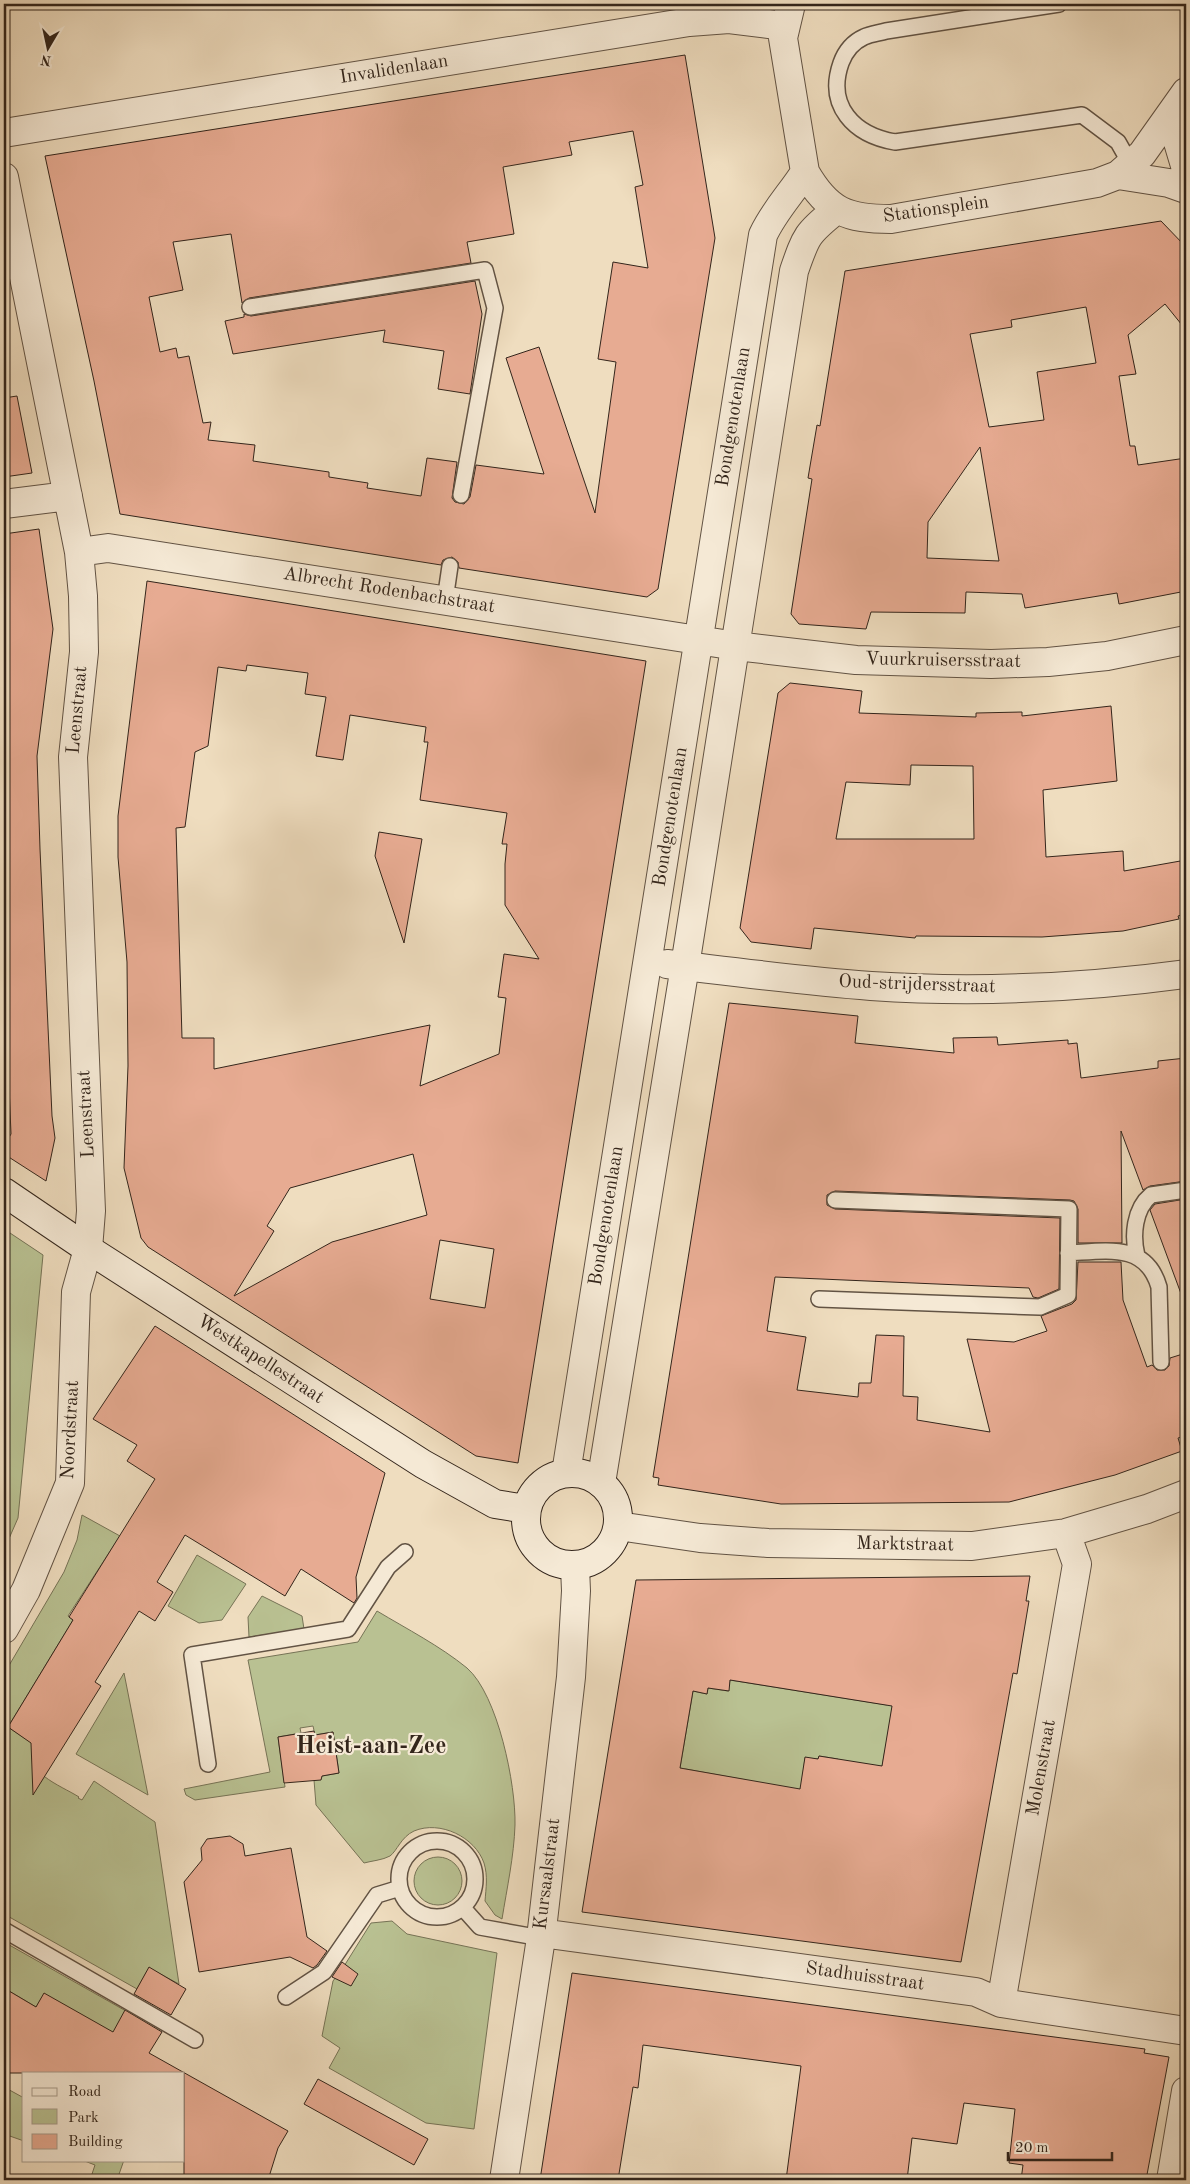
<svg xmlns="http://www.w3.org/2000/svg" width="1190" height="2184" viewBox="0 0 1190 2184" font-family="'Old Standard TT',serif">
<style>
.green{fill:#b9c192;stroke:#767356;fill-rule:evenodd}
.building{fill:#e7ab92;stroke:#33251b;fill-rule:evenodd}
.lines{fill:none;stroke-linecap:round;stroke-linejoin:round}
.lane-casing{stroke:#625344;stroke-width:18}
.street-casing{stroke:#625344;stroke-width:30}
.secondary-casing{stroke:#33251b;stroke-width:30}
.lane{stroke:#f5e9d5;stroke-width:15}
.street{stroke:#f5e9d5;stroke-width:28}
.secondary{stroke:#f5e9d5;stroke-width:28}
.labels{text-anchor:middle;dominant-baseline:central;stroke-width:4.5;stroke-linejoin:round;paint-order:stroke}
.street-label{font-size:19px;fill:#33251b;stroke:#f5e9d5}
.district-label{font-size:24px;font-weight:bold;fill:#33251b;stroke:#f5e9d5}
</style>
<rect width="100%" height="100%" fill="#efddbf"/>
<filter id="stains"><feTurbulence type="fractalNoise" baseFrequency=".004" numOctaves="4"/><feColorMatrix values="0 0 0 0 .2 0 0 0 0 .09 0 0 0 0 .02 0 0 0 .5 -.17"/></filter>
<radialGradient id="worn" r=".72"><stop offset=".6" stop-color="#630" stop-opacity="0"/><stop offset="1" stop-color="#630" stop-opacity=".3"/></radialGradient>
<path class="green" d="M4,1229L43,1255L18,1518L4,1550Z
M82,1515L120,1536L68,1616L73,1620L8,1727L35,1745C21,1772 60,1785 79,1797L78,1798L82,1800L94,1781L155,1822L179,1984L149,1968L137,1989L4,1914V1674L64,1572L77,1540Z
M197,1555L246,1584L222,1620L199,1623L168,1606Z
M262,1596L302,1616L304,1629L249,1637L248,1617Z
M377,1611C407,1629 440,1646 467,1668C498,1695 516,1785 515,1825C514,1856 507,1888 502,1919L495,1915L485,1901C486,1888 488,1876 484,1863C475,1837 440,1820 414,1831C401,1837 397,1851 390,1856C383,1860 371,1861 364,1863L316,1805L314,1780L322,1776L339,1773L333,1732L315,1735L313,1726L300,1728L301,1733L278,1737L285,1787L195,1800L186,1795L184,1789L270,1772L248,1660L358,1642Z
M903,1638H923V1711L959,1717L956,1733L913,1725L910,1740L931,1744L929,1756L885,1750L882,1767L925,1775L923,1790L878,1782L877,1788L835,1781L838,1759L819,1756L818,1759L805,1758L801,1789L813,1791L808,1825L824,1827L829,1793L906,1806L903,1824L893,1822L890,1838L900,1840L892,1908L879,1906L880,1892L888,1893L889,1882L882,1881L883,1864L865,1863L860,1902L842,1899L845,1877L828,1876L826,1890L806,1888L811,1852L794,1849L797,1823L741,1813L746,1780L680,1768L693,1691L707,1694L708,1688L728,1691L730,1680L887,1705V1680H903ZM834,1829L853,1832L850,1849L832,1845Z
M124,1673L126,1683L148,1795L76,1754Z
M414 1881a24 24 0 1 1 48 0a24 24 0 1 1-48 0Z
M392,1921L407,1934L497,1953L474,2129L426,2123L329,2068L340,2048L322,2036L333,1981L346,1963L371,1923Z
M4,1942L133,2015L122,2038L44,1994L36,2007L4,1988Z
M4,2087L24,2098V2141L4,2134Z
M82,2160H124L117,2180H90L95,2165Z"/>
<path class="building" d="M685,55L715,238L658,589L647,597L459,568L458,562L452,557L443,560L441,565L120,514L94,381L45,156ZM633,131L643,185L635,187L648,268L613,262L598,359L616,362L595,513L539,347L506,358L544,474L476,465L470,497L464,504L455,502L452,498L457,462L427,458L421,496L367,488L368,483L329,477V472L253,461L255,445L208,440L211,422L203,423L189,356L178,358L176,348L160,352L149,297L183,290L173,242L231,234L242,303L249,298L471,263L467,242L514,234L503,167L572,155L569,142Z
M1161,221L1186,247V330L1165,304L1128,335L1136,374L1119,376L1130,446H1135L1138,465L1186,458V591L1119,604L1117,593L1025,608L1022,594L966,592L965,613L871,612L866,629L799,624L791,614L812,479L808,478L817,425L820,426L845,271ZM1086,307L1096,363L1037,372L1044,420L989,427L970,334L1012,327L1011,320ZM980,447L999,561L927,558L928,522Z
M475,281L482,314L470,394L438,389L444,351L383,342L385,330L233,354L225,321L244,317V314L251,316Z
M17,396L32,473L4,477V398Z
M39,529L53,629L37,756L40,849L52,1116L55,1138L46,1181L4,1154V1146L11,1134L6,1013L4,1014V534Z
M147,581L646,661L518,1463L476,1456L148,1247L141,1238L124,1168L128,1066L127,962L118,857V816ZM247,665L308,673L305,694L326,697L316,756L343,760L350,715L426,727L424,742H428L420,800L507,813L502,844H507L505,864V905L539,959L504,954L498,997L506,998L499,1054L420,1086L430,1025L214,1069V1038H182L176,828L185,827L195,752L208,746L218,667L246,671ZM413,1154L427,1215L332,1242L234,1296L274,1231L267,1226L290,1188ZM440,1240L494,1249L485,1308L430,1299Z
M790,683L862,691L859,713L976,717V713L1022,712V716L1111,706L1117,781L1043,790L1046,857L1123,851L1124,871L1186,860V914L1178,916L1179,919L1123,931L1042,937L916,936L915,938L814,928L811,949L751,942L740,928L778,693ZM911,765L973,766L974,839H836L846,782L910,785Z
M379,832L422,839L404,943L375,856Z
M729,1003L858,1016L855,1043L954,1053L953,1038L997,1037L998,1045L1068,1040V1044L1077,1043L1081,1078L1158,1068V1061L1186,1058V1181L1150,1186L1143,1190L1121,1131L1122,1243H1078V1209L1074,1201L1070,1200L835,1191L827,1195V1205L835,1209L1060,1218L1059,1289L1038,1298L1033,1297L1029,1288L775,1277L767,1331L806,1337L797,1390L858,1397L859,1383H871L876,1335L904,1336L903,1396L918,1397L917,1420L990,1432L967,1339L1014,1342L1047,1331L1041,1316L1072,1304L1076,1300L1078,1262H1121L1123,1300L1147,1367L1152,1365L1157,1370H1165L1169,1366L1170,1358L1186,1353V1436L1178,1438L1182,1451L1115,1475L1009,1502L781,1504L658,1485L659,1478L653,1477Z
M1186,1199V1298L1183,1299L1150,1210L1155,1204Z
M155,1326L385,1473L356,1577L357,1598L354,1603L301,1569L285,1596L185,1535L157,1582L173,1592L155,1621L139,1611L95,1682L101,1686L33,1795L31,1743L8,1727L73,1620L69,1617L155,1479L127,1461L137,1445L93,1419Z
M1030,1576L1026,1601H1029L1021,1649L1017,1674L1013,1673L961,1962L582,1912L636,1580ZM730,1680L892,1706L882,1766L819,1756L818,1759L805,1757L800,1789L680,1768L693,1691L707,1694L708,1688L729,1691Z
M314,1731L315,1735L333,1732L339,1773L322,1776L321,1780L284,1783L278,1737Z
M230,1836L243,1844L245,1856L291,1848L307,1937L327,1951L317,1965L313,1968L290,1957L199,1972L184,1882L202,1860L201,1848L207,1839Z
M342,1962L358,1974L351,1986L332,1977Z
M149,1967L186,1989L171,2015L134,1994Z
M572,1973L1145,2049L1144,2053L1169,2057L1146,2180H1021L1023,2165L1009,2163L1015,2109L964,2103L957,2144L912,2138L907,2180H786L801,2066L643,2045L638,2088L633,2087L618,2180H540Z
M4,1988L36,2007L44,1993L113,2032L125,2010L162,2032L149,2053L288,2131L278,2148L268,2180H184V2073H4Z
M318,2079L428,2139L414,2165L304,2104Z"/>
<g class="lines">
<defs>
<path id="lane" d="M1059,4L886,31C879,33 870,34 864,37C853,42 845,52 841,63C826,106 854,135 895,142L1082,115L1118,142L1131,165
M250,307L485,270L495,308L461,495
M445,600L450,566
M1068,1253C1106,1251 1146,1242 1159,1287L1161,1362
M1137,1256C1132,1236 1134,1209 1151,1195L1186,1190
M819,1299L1040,1307L1068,1295L1069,1209L835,1200
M208,1764L192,1655L348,1629L388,1567L405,1552
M399 1879a38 38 0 1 1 76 0a38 38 0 1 1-76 0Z
M463,1908L480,1927L541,1938
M4,1930L195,2040
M286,1997L324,1972L377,1895L400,1888"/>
<path id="street" d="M791,4L783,38L805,172C828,212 847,219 891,219L1097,183L1118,175L1142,154L1186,92
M1172,112L1175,132L1186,169
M4,133L689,22L729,19L784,26
M1118,175L1169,183L1186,189
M4,177L79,552L83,596L84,652L73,757L91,1211L88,1249L76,1292L70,1483L26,1590L4,1629
M4,504L68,496
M79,552L108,548L736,646L856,660L991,664L1048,662L1107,656L1186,640
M667,964C735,972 803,981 871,986C976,993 1082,988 1186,974
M566,1473L763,235C774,211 791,194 805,172
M601,1483L685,966L794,271C806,236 807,233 836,210
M618,1526L700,1538L768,1543L972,1546L1066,1533L1147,1509L1186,1494
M541,1933L976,1992L1001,2003L1186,2031
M1001,2003L1077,1564L1066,1533
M504,2180L541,1938L571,1677L576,1591L575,1567
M1171,2180L1186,2091"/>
<path id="secondary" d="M4,1192L88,1249L423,1464L495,1504L526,1509
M526 1519a46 46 0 1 1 92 0a46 46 0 1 1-92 0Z"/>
</defs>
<use href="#lane" class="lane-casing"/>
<use href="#street" class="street-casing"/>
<use href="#secondary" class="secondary-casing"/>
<use href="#lane" class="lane"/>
<use href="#street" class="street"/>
<use href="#secondary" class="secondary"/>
</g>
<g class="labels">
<g class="street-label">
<text transform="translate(394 70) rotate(-9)">Invalidenlaan</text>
<text transform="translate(936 210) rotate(-8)">Stationsplein</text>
<text transform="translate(734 417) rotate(-81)">Bondgenotenlaan</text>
<text transform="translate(389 591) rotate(9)">Albrecht Rodenbachstraat</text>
<text transform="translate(943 661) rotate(1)">Vuurkruisersstraat</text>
<text transform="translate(78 710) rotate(-85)">Leenstraat</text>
<text transform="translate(671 817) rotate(-81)">Bondgenotenlaan</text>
<text transform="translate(917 985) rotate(2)">Oud-strijdersstraat</text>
<text transform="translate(87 1114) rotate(-93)">Leenstraat</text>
<text transform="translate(607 1216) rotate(-81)">Bondgenotenlaan</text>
<text transform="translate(260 1360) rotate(33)">Westkapellestraat</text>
<text transform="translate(71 1430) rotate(-87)">Noordstraat</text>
<text transform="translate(905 1545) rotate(1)">Marktstraat</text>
<text transform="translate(1042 1768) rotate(-80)">Molenstraat</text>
<text transform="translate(548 1874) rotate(-83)">Kursaalstraat</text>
<text transform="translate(865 1977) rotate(8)">Stadhuisstraat</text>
</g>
<g class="district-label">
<text x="371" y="1747">Heist-aan-Zee</text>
</g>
</g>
<rect width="1190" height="2184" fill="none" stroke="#efddbf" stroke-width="20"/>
<rect x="5" y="5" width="1180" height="2174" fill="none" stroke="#33251b" stroke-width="2.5"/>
<rect x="10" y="10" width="1170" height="2164" fill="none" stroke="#33251b"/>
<rect x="22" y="2072" width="162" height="90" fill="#f5e9d5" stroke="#a79b8b"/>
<rect x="32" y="2088" width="25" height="8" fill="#f5e9d5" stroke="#a79b8b"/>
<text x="68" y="2096" font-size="15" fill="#33251b">Road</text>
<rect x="32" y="2109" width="25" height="15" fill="#b9c192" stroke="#a79b8b"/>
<text x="68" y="2122" font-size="15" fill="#33251b">Park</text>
<rect x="32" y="2134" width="25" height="15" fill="#e7ab92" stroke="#a79b8b"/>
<text x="68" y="2146" font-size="15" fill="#33251b">Building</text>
<g transform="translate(48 48) rotate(189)" stroke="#f5e9d5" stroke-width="4" paint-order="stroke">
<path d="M0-4L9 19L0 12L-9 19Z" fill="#33251b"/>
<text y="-8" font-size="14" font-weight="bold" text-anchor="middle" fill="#33251b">N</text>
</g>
<path d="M1008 2152v8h104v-8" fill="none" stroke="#33251b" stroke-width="2.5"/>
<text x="1015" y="2152" font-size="15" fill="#33251b" stroke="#f5e9d5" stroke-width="4" paint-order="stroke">20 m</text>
<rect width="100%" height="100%" filter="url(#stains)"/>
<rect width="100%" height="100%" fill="url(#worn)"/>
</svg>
